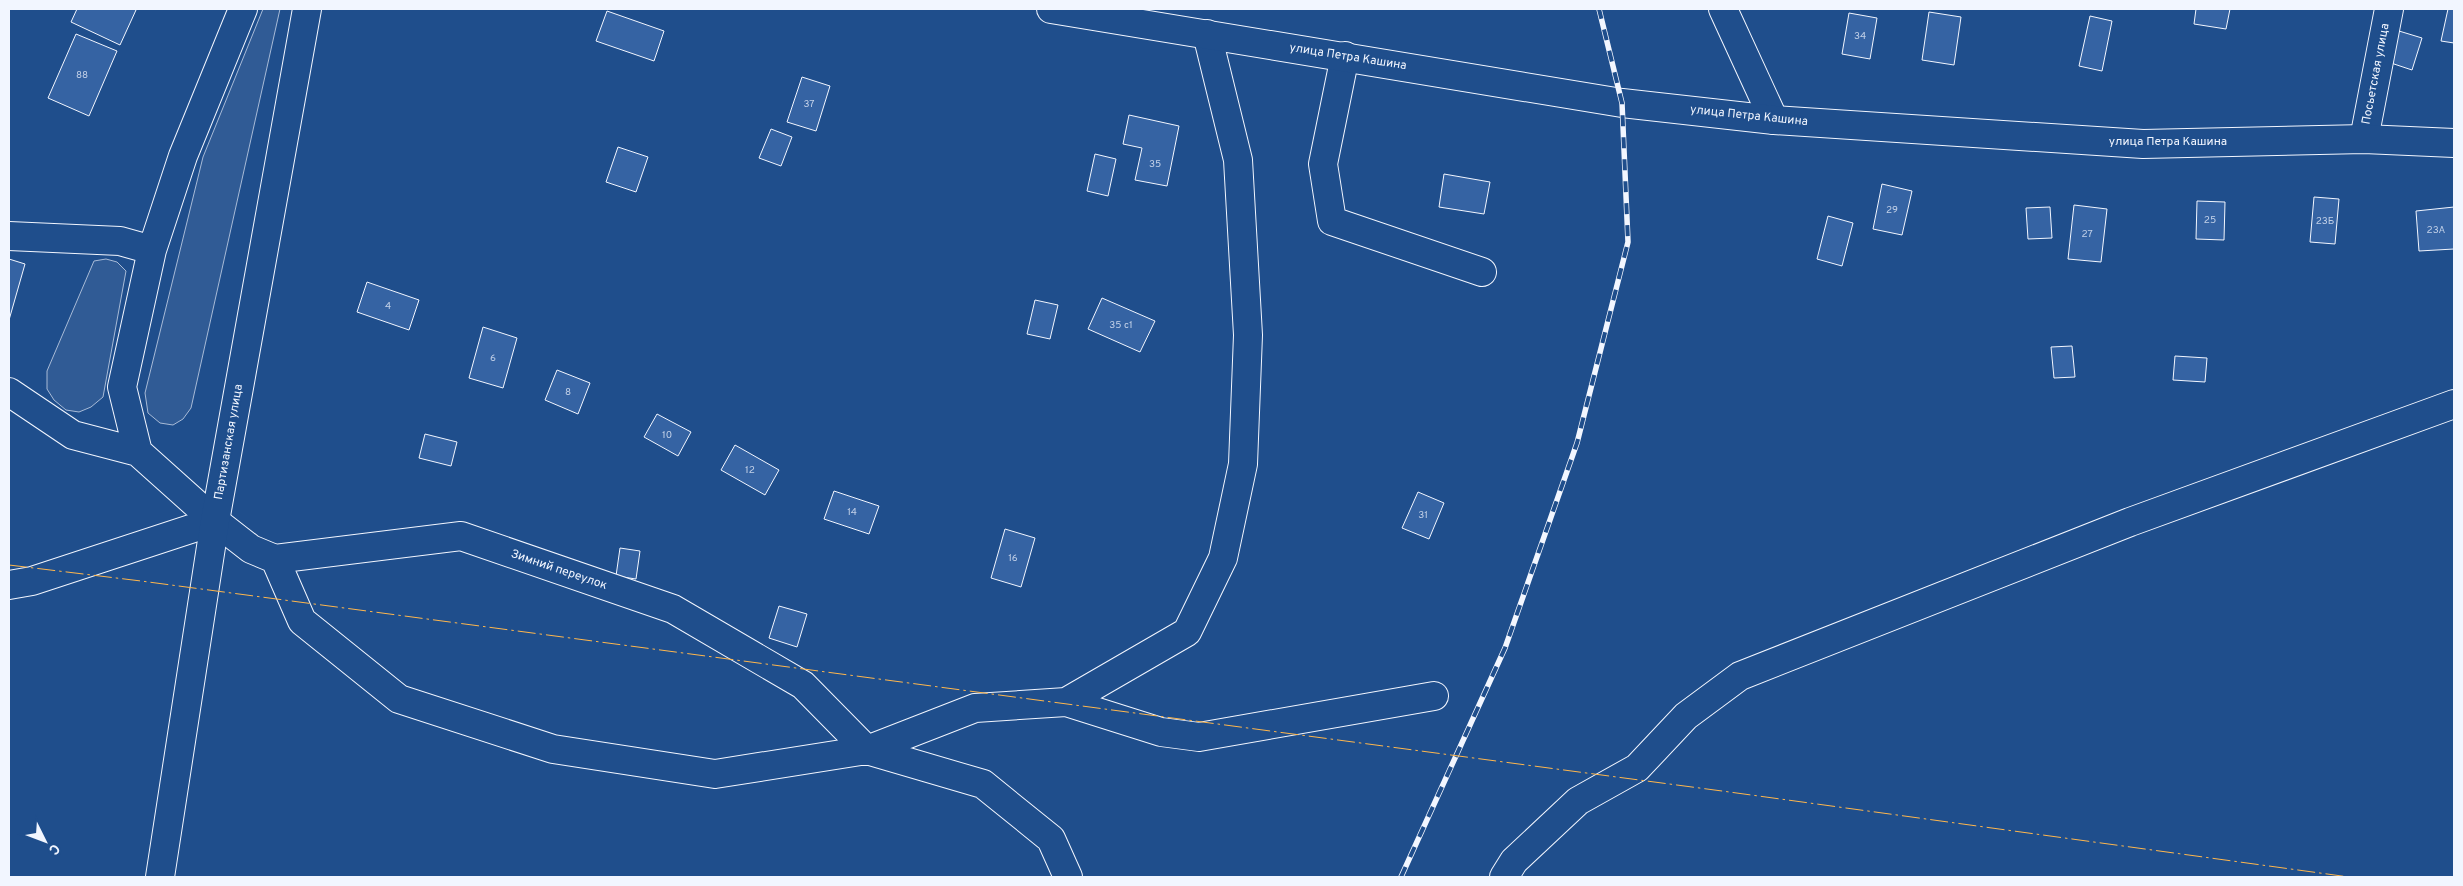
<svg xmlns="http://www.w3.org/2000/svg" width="2463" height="886" viewBox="0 0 2463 886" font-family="Overpass,sans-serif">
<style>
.built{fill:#305b95;stroke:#a8bbd7}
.building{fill:#3563a3;stroke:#f2f6ff}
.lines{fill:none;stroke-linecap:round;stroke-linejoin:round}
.minor-casing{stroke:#f2f6ff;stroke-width:30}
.major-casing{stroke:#f2f6ff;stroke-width:30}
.minor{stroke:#1f4e8c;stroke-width:28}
.major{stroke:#1f4e8c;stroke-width:28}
.rail-casing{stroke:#f2f6ff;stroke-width:5.5}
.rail{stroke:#1f4e8c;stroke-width:4;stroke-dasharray:11;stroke-linecap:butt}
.power{stroke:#ffb74d;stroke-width:1;stroke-dasharray:18 4 2.5 4;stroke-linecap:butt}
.labels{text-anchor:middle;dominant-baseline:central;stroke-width:4;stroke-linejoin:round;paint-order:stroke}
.number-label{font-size:10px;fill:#c3d1e8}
.street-label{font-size:12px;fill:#f2f6ff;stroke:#1f4e8c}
</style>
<rect width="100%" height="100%" fill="#1f4e8c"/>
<path class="built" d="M263,9H280L191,408L183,419L173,425L160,423L148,413L145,393L203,157Z
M106,259L117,262L126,271L103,397L91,407L79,412L66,410L54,400L47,389V371L94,261Z"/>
<path class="building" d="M77,9H133L136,10L120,45L71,22Z
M2196,9H2230L2226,29L2194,24Z
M2448,9H2454V43L2441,41Z
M607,11L664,31L654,61L596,41Z
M1929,12L1961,17L1954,65L1922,60Z
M1849,13L1877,18L1870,59L1842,54Z
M2090,16L2112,21L2102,71L2079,66Z
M2399,31L2422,38L2412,70L2388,62Z
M76,34L117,51L89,116L48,98Z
M802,77L830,86L816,131L787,122Z
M1129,115L1179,126L1167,186L1135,180L1142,148L1123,144Z
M771,129L792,137L781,166L759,158Z
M618,147L648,157L636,192L606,182Z
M1095,154L1116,159L1108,196L1087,191Z
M1444,174L1490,182L1484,214L1439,207Z
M1882,184L1912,191L1902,235L1873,229Z
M2314,197L2339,199L2335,244L2310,242Z
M2197,201L2225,202L2224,240L2196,239Z
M2074,205L2107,209L2101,262L2068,259Z
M2050,207L2052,238L2028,239L2026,208Z
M2454,207V249L2419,251L2416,211Z
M1828,216L1853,223L1842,266L1817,259Z
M9,259L25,264L9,320Z
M367,282L419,300L409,330L357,312Z
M1102,298L1155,321L1140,352L1088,329Z
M1035,300L1058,305L1050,339L1027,334Z
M483,327L517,338L503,388L469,378Z
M2072,346L2075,377L2054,378L2051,347Z
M2175,356L2207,358L2205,382L2173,380Z
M557,370L590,383L578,414L545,400Z
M657,414L691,432L678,456L644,437Z
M425,434L457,442L451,466L419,458Z
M735,445L779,470L765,495L721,470Z
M834,491L879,506L869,534L824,519Z
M1418,492L1444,503L1429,539L1402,528Z
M1005,529L1035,538L1021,587L991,578Z
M620,548L640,551L636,579L616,576Z
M779,606L807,614L797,647L769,638Z"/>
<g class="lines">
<defs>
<path id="minor" d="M1723,9L1774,120
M1345,56L1323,164L1332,221L1482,272
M2364,139L2389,9
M9,236L120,241L152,250L122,387L138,452
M152,250L183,156L243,9
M9,392L73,435L138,452L215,521L251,549L275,559L461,536L673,609L803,685L867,750L983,784L1051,839L1068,877
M275,559L302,621L399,699L553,749L715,774L867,750L975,708L1066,702L1187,632L1223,558L1243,464L1248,335L1238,160L1207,34
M9,585L32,581L215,521
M1066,702L1161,732L1199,737L1434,696
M1504,877L1514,861L1578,801L1637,768L1686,716L1740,676L2130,522L2454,404"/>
<path id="major" d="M1051,9L1622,103L1774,120L2143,144L2364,139L2454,143
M160,877L215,521L307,9"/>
</defs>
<use href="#minor" class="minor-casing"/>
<use href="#major" class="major-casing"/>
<use href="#minor" class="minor"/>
<use href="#major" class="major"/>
<defs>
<path id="rail" d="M1401,877L1505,648L1577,443L1628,242L1622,103L1599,9"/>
</defs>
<use href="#rail" class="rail-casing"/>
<use href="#rail" class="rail"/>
<path class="power" d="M9,565L141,581L1722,791L2349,877"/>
</g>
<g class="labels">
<g class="number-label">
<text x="1860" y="36">34</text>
<text x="82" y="75">88</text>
<text x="809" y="104">37</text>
<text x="1155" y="164">35</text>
<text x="1892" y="210">29</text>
<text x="2210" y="220">25</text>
<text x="2325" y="221">23Б</text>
<text x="2436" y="230">23А</text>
<text x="2087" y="234">27</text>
<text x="388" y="306">4</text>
<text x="1121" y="325">35 с1</text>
<text x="493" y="358">6</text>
<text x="568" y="392">8</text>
<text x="667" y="435">10</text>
<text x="750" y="470">12</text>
<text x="852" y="512">14</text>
<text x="1423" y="515">31</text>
<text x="1013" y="558">16</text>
</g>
<g class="street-label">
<text transform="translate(1348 57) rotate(9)">улица Петра Кашина</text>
<text transform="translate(2376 74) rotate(-79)">Посьетская улица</text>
<text transform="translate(1749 116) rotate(6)">улица Петра Кашина</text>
<text x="2168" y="142">улица Петра Кашина</text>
<text transform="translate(229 442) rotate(-80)">Партизанская улица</text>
<text transform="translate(559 570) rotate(19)">Зимний переулок</text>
</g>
</g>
<rect width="2463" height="886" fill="none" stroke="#f2f6ff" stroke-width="20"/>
<g transform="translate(45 841) rotate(132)" stroke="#1f4e8c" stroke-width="4" paint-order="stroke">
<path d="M0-4L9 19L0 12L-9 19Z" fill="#f2f6ff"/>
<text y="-8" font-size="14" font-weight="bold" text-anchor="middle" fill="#f2f6ff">С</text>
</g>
</svg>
